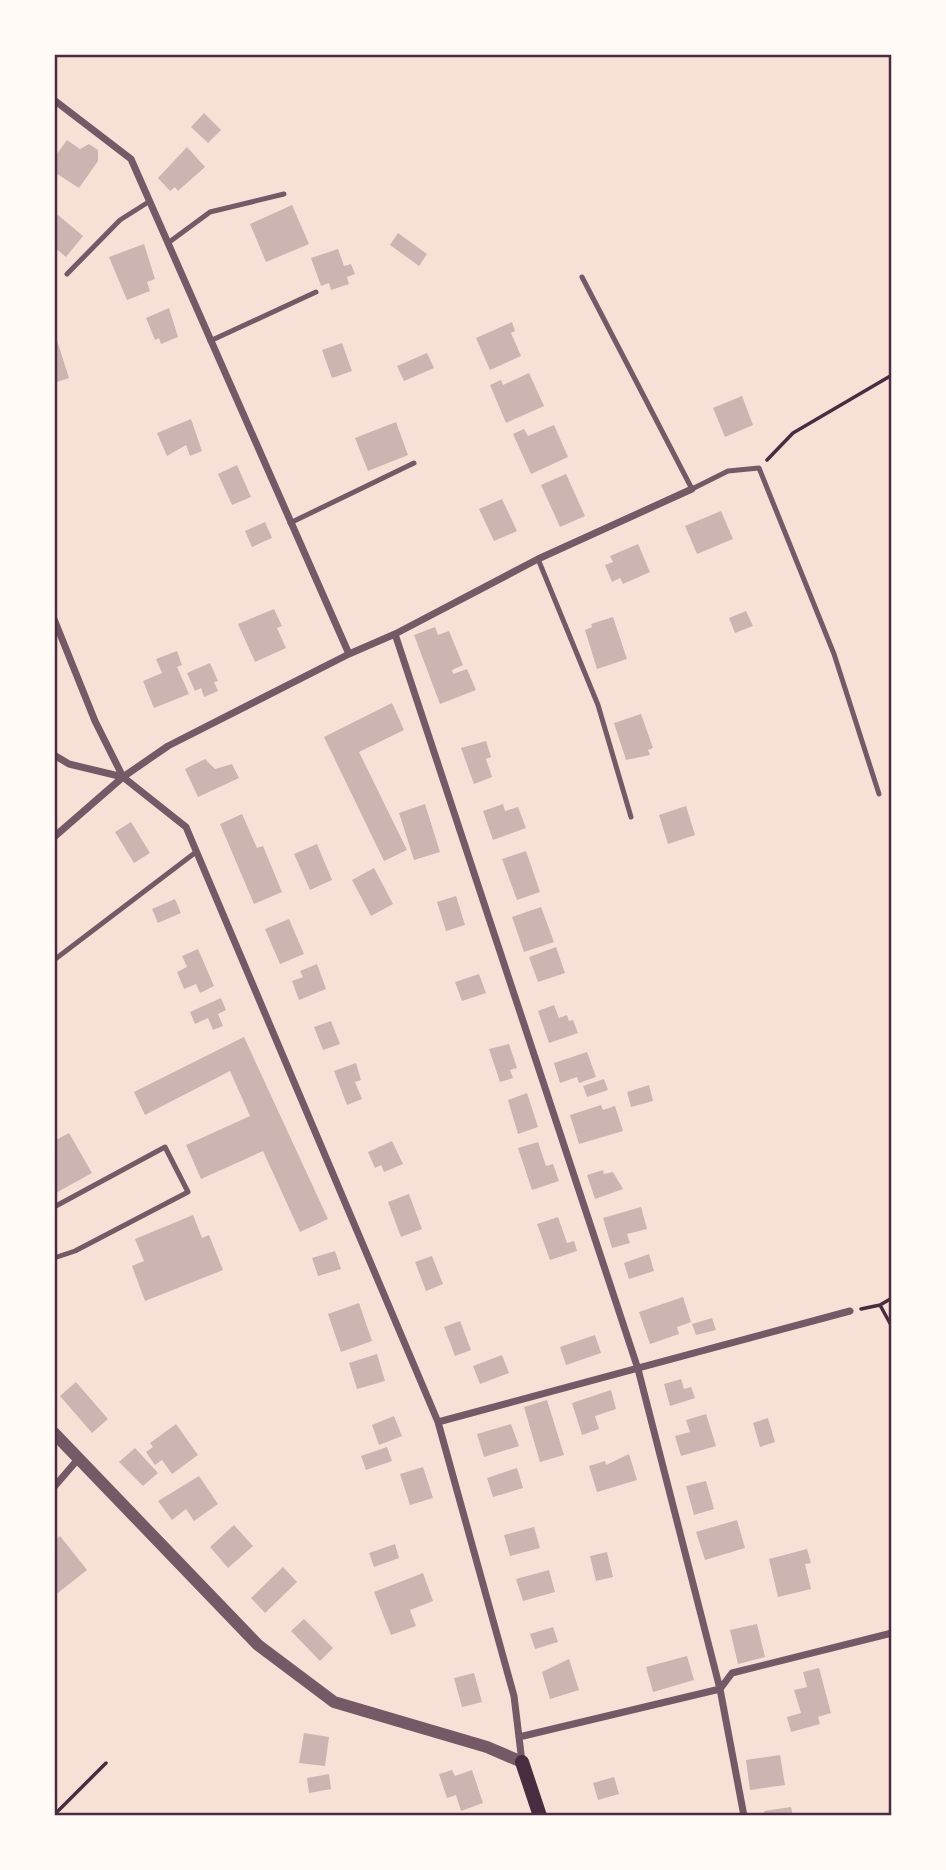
<svg xmlns="http://www.w3.org/2000/svg" width="946" height="1870" viewBox="0 0 946 1870" font-family="'PT Sans',sans-serif">
<style>
.building{fill:#ccb4b1}
.lines{fill:none;stroke-linecap:round;stroke-linejoin:round}
.path{stroke:#4a2c40;stroke-width:3.5}
.service{stroke:#755966;stroke-width:5}
.minor{stroke:#755966;stroke-width:7}
.tertiary{stroke:#755966;stroke-width:12}
.secondary{stroke:#4a2c40;stroke-width:14}
.neatline{fill:none;stroke:#4a2c40;stroke-width:2.5}
</style>
<rect width="100%" height="100%" fill="#f7e1d7"/>
<path class="building" d="M204,113L221,130L208,143L191,127Z
M67,140L80,149L89,144L98,150V161L79,188L54,172V158Z
M187,147L205,167L178,191L175,187L170,191L158,178Z
M292,205L309,244L266,262L250,224Z
M58,215L83,236L66,257L54,247V219Z
M398,233L427,254L419,266L390,245Z
M144,244L155,279L147,282L150,291L127,300L109,257Z
M338,249L344,266L351,264L355,274L347,277L349,284L331,290L329,283L321,286L311,258Z
M169,308L178,337L161,344L159,338L155,340L146,318Z
M512,322L515,331L511,333L521,356L490,370L476,338Z
M55,334L69,378L54,383V335Z
M342,343L352,371L332,378L322,350Z
M427,353L434,368L404,381L397,366Z
M529,373L544,406L506,423L490,385L501,380L503,385Z
M742,396L753,425L725,437L713,408Z
M191,419L202,451L190,456L186,445L167,456L157,433Z
M396,422L408,455L368,471L355,438Z
M554,425L568,457L531,474L513,434L524,429L528,436Z
M237,465L251,497L232,505L218,474Z
M566,474L585,516L560,527L541,485Z
M502,499L517,531L494,541L479,509Z
M721,511L733,539L697,554L685,526Z
M265,522L272,538L252,547L245,531Z
M638,544L650,572L623,584L620,578L612,582L605,565L613,562L610,556Z
M274,609L282,626L277,628L286,648L255,662L238,624Z
M746,611L753,626L735,633L729,618Z
M613,617L627,659L597,669L585,630L592,627L591,624Z
M435,627L438,635L449,631L463,665L452,670L453,674L467,669L476,690L440,704L414,635Z
M177,651L182,665L177,667L189,694L154,708L143,681L162,673L156,659Z
M210,663L218,681L214,682L218,691L204,697L201,688L195,691L187,673Z
M392,703L404,730L359,752L407,850L384,861L324,737Z
M641,714L653,748L648,750L650,755L626,760L614,723Z
M486,741L491,757L486,759L492,777L474,784L461,748Z
M205,759L215,769L232,764L239,778L198,797L185,769Z
M425,804L440,852L414,860L399,813Z
M503,804L505,811L518,807L526,828L493,840L483,811Z
M686,806L695,835L668,844L659,815Z
M242,814L257,848L263,846L282,892L254,904L220,824Z
M131,822L150,853L134,863L115,832Z
M317,844L332,880L310,890L294,854Z
M526,851L540,892L517,900L502,859Z
M374,868L393,904L371,916L352,880Z
M456,896L465,925L446,931L437,902Z
M175,899L181,913L158,923L152,909Z
M541,907L554,942L524,952L512,917Z
M289,919L304,954L280,964L265,929Z
M556,947L565,973L538,982L529,957Z
M198,949L214,986L200,993L196,984L184,989L177,972L187,967L182,956Z
M317,964L326,989L299,1000L292,981L303,977L300,971Z
M479,974L486,993L462,1001L455,982Z
M221,998L226,1010L218,1014L223,1026L213,1030L208,1018L195,1024L190,1012Z
M554,1005L559,1018L567,1015L569,1021L573,1020L578,1033L549,1043L538,1011Z
M331,1021L340,1044L323,1050L314,1027Z
M244,1037L328,1219L300,1232L263,1151L201,1179L186,1145L250,1116L230,1071L145,1115L134,1092Z
M509,1044L517,1068L510,1070L513,1078L500,1082L489,1049Z
M587,1052L596,1077L579,1083L577,1077L560,1083L554,1063Z
M356,1063L361,1080L355,1082L362,1099L347,1105L334,1071Z
M604,1079L608,1090L587,1097L583,1086Z
M649,1085L653,1101L631,1107L627,1092Z
M527,1093L538,1127L518,1134L508,1100Z
M601,1105L603,1110L615,1106L623,1131L579,1144L570,1115Z
M69,1133L92,1173L54,1194V1141Z
M392,1141L403,1164L384,1172L381,1165L375,1168L368,1152Z
M538,1142L546,1166L553,1164L559,1181L532,1190L518,1148Z
M603,1170L604,1174L613,1172L623,1189L595,1199L587,1175Z
M409,1194L422,1229L401,1237L388,1202Z
M641,1207L647,1229L627,1234L630,1243L612,1248L603,1218Z
M193,1215L202,1238L209,1235L223,1270L145,1301L132,1266L144,1261L135,1239Z
M558,1217L567,1243L574,1241L577,1251L550,1260L537,1224Z
M335,1251L341,1269L318,1276L312,1258Z
M649,1254L654,1271L629,1279L624,1263Z
M432,1256L443,1284L426,1291L415,1262Z
M683,1297L691,1322L677,1327L679,1334L650,1344L639,1312Z
M359,1303L372,1341L341,1352L328,1314Z
M712,1318L716,1330L696,1335L692,1324Z
M460,1321L471,1350L455,1356L444,1327Z
M595,1335L601,1353L566,1365L560,1347Z
M377,1354L385,1381L357,1389L349,1363Z
M502,1355L509,1373L480,1384L473,1366Z
M681,1379L684,1389L691,1387L695,1398L670,1406L664,1384Z
M76,1382L108,1419L92,1433L60,1396Z
M611,1390L616,1409L595,1416L599,1429L582,1435L572,1403Z
M547,1400L564,1455L540,1462L524,1407Z
M706,1414L716,1446L681,1456L675,1436L690,1432L686,1420Z
M394,1416L402,1436L379,1445L372,1425Z
M768,1418L775,1442L760,1447L753,1423Z
M176,1424L198,1455L172,1474L162,1460L155,1465L146,1452L153,1447L150,1443Z
M511,1424L519,1446L484,1457L477,1434Z
M387,1447L392,1461L366,1470L361,1456Z
M135,1448L158,1473L143,1486L119,1462Z
M629,1454L637,1480L597,1492L589,1466L605,1461L606,1465Z
M423,1467L433,1498L410,1505L400,1474Z
M517,1468L523,1488L493,1497L487,1478Z
M199,1476L218,1504L194,1521L186,1509L172,1520L158,1501Z
M706,1481L714,1509L694,1515L686,1486Z
M737,1520L745,1548L705,1560L696,1532Z
M234,1525L253,1546L228,1568L210,1547Z
M534,1527L540,1548L510,1556L504,1535Z
M60,1536L87,1570L54,1596V1541Z
M395,1544L399,1558L374,1567L369,1553Z
M807,1549L811,1563L805,1564L811,1589L778,1597L769,1559Z
M607,1552L613,1577L596,1581L590,1556Z
M283,1567L297,1582L265,1613L251,1598Z
M549,1570L555,1592L523,1601L516,1579Z
M423,1573L433,1601L410,1610L416,1626L391,1635L374,1592Z
M304,1619L333,1648L320,1661L291,1631Z
M757,1624L765,1657L738,1664L730,1630Z
M553,1627L558,1642L535,1649L530,1634Z
M687,1656L694,1680L653,1692L646,1667Z
M569,1659L579,1690L550,1699L542,1672Z
M819,1668L831,1713L818,1717L820,1724L791,1732L787,1717L801,1713L794,1690L807,1687L803,1672Z
M474,1673L482,1702L462,1707L454,1678Z
M304,1733L329,1737L325,1766L299,1763Z
M780,1755L785,1785L750,1790L746,1760Z
M452,1770L455,1776L472,1770L483,1803L461,1811L456,1795L447,1798L439,1774Z
M329,1774L331,1789L309,1793L307,1778Z
M614,1777L619,1794L598,1800L593,1783Z
M791,1807L793,1816H765L764,1811Z"/>
<g class="lines">
<path class="path" d="M767,460L793,433L892,375
M880,1305L892,1327
M861,1309L880,1305L892,1298
M54,1815L106,1763"/>
<path class="service" d="M168,243L210,212L284,194
M67,274L120,220L150,201
M582,277L692,489L728,471L759,468L834,654L879,794
M210,341L316,292
M290,523L414,463
M538,559L598,705L631,817
M54,960L196,852
M54,1207L165,1147L188,1192L75,1251L54,1258"/>
<path class="minor" d="M54,100L131,159L349,654
M54,619L95,721L123,777
M395,634L638,1369L720,1689L744,1816
M54,755L69,764L123,777L186,827L438,1422L514,1696L522,1762
M54,837L123,777L168,746L349,654L395,634L538,559L692,489
M438,1422L850,1311
M54,1487L79,1458
M519,1737L720,1689L732,1673L892,1633"/>
<path class="tertiary" d="M54,1433L258,1645L334,1702L487,1747L522,1762"/>
<path class="secondary" d="M522,1762L540,1816"/>
</g>
<rect width="946" height="1870" fill="none" stroke="#fffaf5" stroke-width="112"/>
<rect x="56" y="56" width="834" height="1758" class="neatline"/>
</svg>
